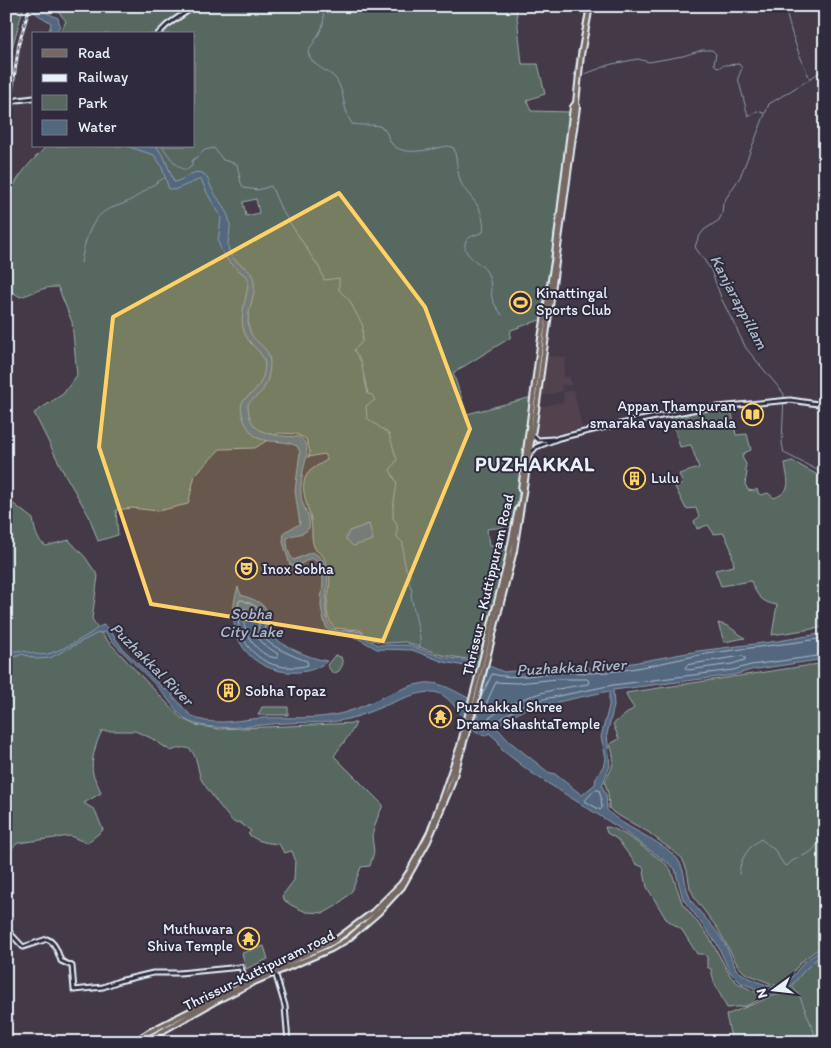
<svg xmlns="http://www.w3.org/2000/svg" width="831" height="1048" viewBox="0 0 831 1048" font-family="Itim,sans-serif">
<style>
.built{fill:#51434e}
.green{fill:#576860;stroke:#a0acac;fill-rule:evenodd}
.water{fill:#53677f;stroke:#8f9eaf;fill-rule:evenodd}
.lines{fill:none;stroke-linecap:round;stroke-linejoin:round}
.shore{stroke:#acbac8;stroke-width:1}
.stream{stroke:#8f9eaf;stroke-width:1}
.secondary-casing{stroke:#e8f1f8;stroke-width:7}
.primary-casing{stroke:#e8f1f8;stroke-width:8}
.secondary{stroke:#2f2a3d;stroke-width:3}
.primary{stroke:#766964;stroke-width:4}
.rail-casing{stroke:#e8f1f8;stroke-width:3}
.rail{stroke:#2f2a3d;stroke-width:1;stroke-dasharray:4;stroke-linecap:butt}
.marked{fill:#ffd166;fill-opacity:0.2;stroke:#ffd166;stroke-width:4;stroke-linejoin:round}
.labels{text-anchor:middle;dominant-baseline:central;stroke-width:4;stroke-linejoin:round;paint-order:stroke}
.poi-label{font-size:15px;fill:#e8f1f8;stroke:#2f2a3d;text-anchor:start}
.street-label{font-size:15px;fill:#e8f1f8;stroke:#2f2a3d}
.water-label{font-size:16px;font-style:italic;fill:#acbac8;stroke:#2f2a3d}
.district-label{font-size:20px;font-weight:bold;letter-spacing:1px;fill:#e8f1f8;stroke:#2f2a3d}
</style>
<rect width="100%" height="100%" fill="#433947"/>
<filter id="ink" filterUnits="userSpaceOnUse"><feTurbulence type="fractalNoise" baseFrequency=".02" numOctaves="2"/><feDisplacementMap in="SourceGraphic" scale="10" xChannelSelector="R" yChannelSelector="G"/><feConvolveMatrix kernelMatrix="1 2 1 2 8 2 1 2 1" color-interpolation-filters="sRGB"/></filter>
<g filter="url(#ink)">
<path class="built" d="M545,356L566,357L563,377H570L571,385H561L563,391L539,397Z
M574,390L582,428L539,438L535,433L538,407L564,402L563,393Z"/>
<path class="green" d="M6,6H24L6,69Z
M47,6H516L522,64H538L545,94L527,100L531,111L570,112L543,319L511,330L510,338L453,373L467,414L532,397L514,526L487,529L489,546L510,545L480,661L442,655L405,642L387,643L372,640L360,630L334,628C319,608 333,594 329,573C328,568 325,559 322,555C320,553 317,552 316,550C310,542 313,530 311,520C308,505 296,483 311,470C316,466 322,463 327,460L324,454L308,457L310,452L306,439L296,434L279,433L255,448L220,449L195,475L188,504L158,511L132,508L116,510L118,535L98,541L89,516L63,471L34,413L63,394L77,375L72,322L58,287C40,287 35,293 20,297L6,288V204C13,180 29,163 47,146H194V34H60L66,21L56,9ZM256,199L259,213L246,216L243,202Z
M731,408L736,435L747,434L751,450L744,453L742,457L746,464L745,471L747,472L745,484L748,490L754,491L757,489L758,493L761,495L768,493L774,498C794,490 787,481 785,463L792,461L825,479V627L772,635L777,605C762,603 756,595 751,581L721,586L715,570L734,566L731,549L724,533L714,534L708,525L697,529L694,521L699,517L696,508L686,509L675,487L683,484L679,474L699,468L691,445L680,447L671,417L683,414L687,416L691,413Z
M6,498L33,519C35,530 36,540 46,546L69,540L85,557L98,576L92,619L104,637L181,718L195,725L219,729L356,723C351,735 341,745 334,756L383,805L377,819L372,836L374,852L370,866L361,867L352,891L338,905L324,913L306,912L293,906L285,901L282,896L294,880L295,859L292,851L284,853L279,844C267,843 258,842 248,834L251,831L239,822L235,823C229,820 206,787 202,781C197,772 198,754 189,749C184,746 176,749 171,751L151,738L135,731H102C96,742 90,762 93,774C95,780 99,786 101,793L84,803L95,810L103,830L87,843L70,836L18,843L6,853Z
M718,623L728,626L745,638L724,642Z
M335,655L341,657L343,664L339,671L333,674L327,665Z
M825,663V944L802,961L783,984L777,986L745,973L738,966L718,929L696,900L690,888L687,870L682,858L648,832L614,813L609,808L608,793L605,783C612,766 617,764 610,744L619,739L613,724L634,708L628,699L626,693Z
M262,707H288V715H258Z
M605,827C619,826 653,855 666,864L671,870L682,903L709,937L731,977L739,984L762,995V998L746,1006L727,1008L714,982L711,969L707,967V957L704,954H697L682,930L666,919L647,887L643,867L636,864L617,839L607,833Z
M264,946L268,959L246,969L242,953Z
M825,952V1042H763L760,1035L732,1042L726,1015L761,1001L786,988L797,974Z"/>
<path class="water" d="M24,6H33L58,18L60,26L55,34H47L49,32L51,23Z
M126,146L157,147L165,159L174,182C185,180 193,168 204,174C208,178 209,182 211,187C217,200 228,209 230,224C231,233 226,242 229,251C233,265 253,266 254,282C256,298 245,312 249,328C252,344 269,344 270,362C270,373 267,387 259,394C255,398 251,399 248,404C248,437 274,435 299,437C314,445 303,465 302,477C301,484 300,495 302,501C305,511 311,517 309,528C304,536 294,533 287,538C287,545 288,556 294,560L312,552C344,566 314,607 332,629L340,631L348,630L361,632L367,639L378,645H408L442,657L479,662L504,672L557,667L591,668L616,666L698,651L778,641L825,633V659L751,670L734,675L613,690L614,706L607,734L610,766L602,786L606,795L607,810C623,828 655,837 674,855C687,868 683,883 690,898C696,909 706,918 714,928C724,940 730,955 736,969C744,977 773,990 784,987L804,962L825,947V954L814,961L802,973L788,991L782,994L768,997L752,987L741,983L730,972L717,944L683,899L675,869L668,863L616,826L533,774L502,750L498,741L489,733L485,736C464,731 454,691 431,692C406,693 374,713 348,719C329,724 308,722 288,723C258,724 219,733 190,722C179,717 170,701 162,692C143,671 122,653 104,632L96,634L50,658L37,659L22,654L6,661V655C23,644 32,658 48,654C60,651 80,640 91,633C96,630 98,626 104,625L111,632L123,649L165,690L169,689L172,684L173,698L176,699C183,707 188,715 198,719C219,726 242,719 263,718C289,717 317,720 343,713C370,706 398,686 425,683C442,681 460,695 475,701L486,675L475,668L444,662L412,650L377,649L357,638L346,635H336L327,629C324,622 322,614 321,606C321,588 327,580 318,562L311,558L297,566L290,565L283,542L284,532L300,524L295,491L300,452L297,446L292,444C281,440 268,443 258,438C248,433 237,410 243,401C245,398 250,395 252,393C260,387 264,376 265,366C265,351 248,346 244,331C238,314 249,295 248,278L229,262L221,250L218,241L221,218L219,213L208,195L201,179L174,190L169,189L161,165L154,155ZM609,691V706L601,737L606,758L605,763L596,778L595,784L582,795L555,774L548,772L509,741L496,727L525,709Z
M369,524L373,540L353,546L346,539L349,531Z
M238,587L241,595C265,603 272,608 269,635C287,647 305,657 327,661C316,671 301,673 287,672C242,667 224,628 238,587Z"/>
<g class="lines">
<path class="shore" d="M242,600C255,605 267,610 265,627C264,631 263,635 265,639C272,647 297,658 307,661L308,665C300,668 292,667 284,667C252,663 232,633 239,601Z
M245,609L254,612L259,624L258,634L259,640L263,644L278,654L277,658C257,657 238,628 245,609Z
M743,656L745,657V660L732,664L688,670L685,668L687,665Z
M478,704L492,674C515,680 537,674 560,672C571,672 581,673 591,673C628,672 664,662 700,655C741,648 783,645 825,638
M476,713L480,720L484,722C516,696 547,690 588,684L589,681L587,679H558L517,683L496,682L485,706L476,713
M473,722L484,730C500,721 514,707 534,701L613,685L733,670L751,665L825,655
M595,790H599L601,797L602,808L600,810L585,801Z"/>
<path class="stream" d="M320,6C331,22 316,37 308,52C311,67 329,70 336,79C345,92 343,111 352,124C361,126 371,124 379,126C388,129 387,138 392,144C404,158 434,148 448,146L454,148C457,160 457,172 461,183C465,191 470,195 475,202C481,209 485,224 483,232C477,235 466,236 465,244C463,257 481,262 486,271C492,279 490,289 492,298C494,305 498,309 502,315
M575,6L585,14L574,75H577
M785,6C790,32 799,55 810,79L769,104L740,177L723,203L722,214L719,220L704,230L698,238L695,247L711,270L722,300L746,348L784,394L782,443L784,453L825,474
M582,75L612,64L638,59L649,62L683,56L702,50H712L716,54L714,64L718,68L724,65L739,64L742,68L738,78L748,116L757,111L764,113
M810,79L825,68
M162,146C169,155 174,166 186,170L192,166V161L205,150L214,148L223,160L237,164L241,183L244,188L258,190L271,186L281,209L320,269L324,280L339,278V290L349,300L363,326L362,342L354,350L361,362L368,394L372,395L375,400L366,406L367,418L389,434L397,460L390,470L397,483L393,508V518L397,524V537L403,543V555L406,569L410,575L409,583L412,590L411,596L420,637V647
M81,263C84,245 90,217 109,209C116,206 124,204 131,200C143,193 153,184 164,178
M739,874C740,859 748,847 761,839L774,849L784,865L787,866L792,861L811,852L817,845L819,833L825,823
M793,987L800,997L818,1042"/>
<defs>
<path id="secondary" d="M158,34L167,25L195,6
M6,106L17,100L34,98
M532,435L538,440L553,439
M530,454L536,447L559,438L610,426L697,409L790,400L825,405
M6,932L11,934L23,947L47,939C56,943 58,953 61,961L72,966L74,990L103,987L119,981L153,973H179L241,967L246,983
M275,972L285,1006L288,1042"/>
<path id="primary" d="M521,489L541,338L554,262L573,107L576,103
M134,1042L149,1032L241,985L333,942L373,912L401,884L409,872L430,832L460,746L507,563L518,509
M143,1042L214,1002L254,982L331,949L348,939L379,912L402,887L428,841L451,786L477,698L514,551L536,410L577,107L576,103L581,55L590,6"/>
</defs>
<use href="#secondary" class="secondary-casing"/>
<use href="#primary" class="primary-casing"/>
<use href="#secondary" class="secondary"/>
<use href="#primary" class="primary"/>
<defs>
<path id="rail" d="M6,136L19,43L30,6"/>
</defs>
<use href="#rail" class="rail-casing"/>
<use href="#rail" class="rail"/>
</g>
</g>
<path class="marked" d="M339,193L425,307L470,429L383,641L151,604L99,447L113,317Z"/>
<defs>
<symbol id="stadium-ring" viewBox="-11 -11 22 22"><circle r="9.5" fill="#2f2a3d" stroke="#ffd166" stroke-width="1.5"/><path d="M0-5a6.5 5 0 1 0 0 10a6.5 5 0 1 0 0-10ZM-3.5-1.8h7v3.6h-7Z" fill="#ffd166"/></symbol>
<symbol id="library-ring" viewBox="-11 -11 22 22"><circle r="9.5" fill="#2f2a3d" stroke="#ffd166" stroke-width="1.5"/><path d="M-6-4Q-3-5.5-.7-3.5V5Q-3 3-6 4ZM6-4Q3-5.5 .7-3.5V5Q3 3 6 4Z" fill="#ffd166"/></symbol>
<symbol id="building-ring" viewBox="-11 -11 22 22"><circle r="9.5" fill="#2f2a3d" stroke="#ffd166" stroke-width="1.5"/><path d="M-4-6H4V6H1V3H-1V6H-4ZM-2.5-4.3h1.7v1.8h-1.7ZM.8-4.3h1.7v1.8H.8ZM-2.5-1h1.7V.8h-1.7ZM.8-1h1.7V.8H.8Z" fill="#ffd166"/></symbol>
<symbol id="theatre-ring" viewBox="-11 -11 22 22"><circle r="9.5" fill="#2f2a3d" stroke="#ffd166" stroke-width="1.5"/><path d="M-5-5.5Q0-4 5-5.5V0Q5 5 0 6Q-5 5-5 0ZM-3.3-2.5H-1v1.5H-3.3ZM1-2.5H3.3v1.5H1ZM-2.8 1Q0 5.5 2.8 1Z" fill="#ffd166"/></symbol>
<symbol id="temple-ring" viewBox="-11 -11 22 22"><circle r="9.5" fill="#2f2a3d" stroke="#ffd166" stroke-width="1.5"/><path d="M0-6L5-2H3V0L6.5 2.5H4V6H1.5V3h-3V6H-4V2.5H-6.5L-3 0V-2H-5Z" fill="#ffd166"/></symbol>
</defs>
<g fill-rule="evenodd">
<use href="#stadium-ring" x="508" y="290" width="25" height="25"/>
<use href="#library-ring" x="740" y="402" width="25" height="25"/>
<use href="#building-ring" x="622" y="466" width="25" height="25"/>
<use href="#theatre-ring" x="234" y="556" width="25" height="25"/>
<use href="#building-ring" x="216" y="678" width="25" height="25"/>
<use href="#temple-ring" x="428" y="704" width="25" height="25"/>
<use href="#temple-ring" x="236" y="926" width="25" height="25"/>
</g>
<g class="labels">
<g class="poi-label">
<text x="536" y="293">Kinattingal<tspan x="536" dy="17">Sports Club</tspan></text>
<text x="736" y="406" text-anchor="end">Appan Thampuran<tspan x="736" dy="17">smaraka vayanashaala</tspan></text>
<text x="651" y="478">Lulu</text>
<text x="262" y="569">Inox Sobha</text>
<text x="245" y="691">Sobha Topaz</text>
<text x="456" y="707">Puzhakkal Shree<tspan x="456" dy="17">Drama ShashtaTemple</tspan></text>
<text x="233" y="929" text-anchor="end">Muthuvara<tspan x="233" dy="17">Shiva Temple</tspan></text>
</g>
<g class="street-label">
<text transform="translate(488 585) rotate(-77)">Thrissur – Kuttippuram Road</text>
<text transform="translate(259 970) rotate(-26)">Thrissur-Kuttipuram road</text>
</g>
<g class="water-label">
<text transform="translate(739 302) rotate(62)">Kanjarappillam</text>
<text x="251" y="613">Sobha<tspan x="251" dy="18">City Lake</tspan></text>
<text transform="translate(152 664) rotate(45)">Puzhakkal River</text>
<text transform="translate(571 667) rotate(-3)">Puzhakkal River</text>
</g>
<g class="district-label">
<text x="535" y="464">PUZHAKKAL</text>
</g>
</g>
<rect width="831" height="1048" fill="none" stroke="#2f2a3d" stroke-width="25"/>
<rect x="12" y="12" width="806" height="1023" fill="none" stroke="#e8f1f8" stroke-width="2" filter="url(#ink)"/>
<rect x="32" y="32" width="162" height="115" fill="#2f2a3d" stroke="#797a88"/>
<rect x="42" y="49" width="25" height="8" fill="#766964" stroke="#797a88"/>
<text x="78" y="58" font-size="15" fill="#e8f1f8">Road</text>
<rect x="42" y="74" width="25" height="8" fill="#e8f1f8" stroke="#797a88"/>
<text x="78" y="82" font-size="15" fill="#e8f1f8">Railway</text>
<rect x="42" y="95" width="25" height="15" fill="#576860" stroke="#797a88"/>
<text x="78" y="108" font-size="15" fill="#e8f1f8">Park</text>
<rect x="42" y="120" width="25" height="15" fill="#53677f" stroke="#797a88"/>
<text x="78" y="132" font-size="15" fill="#e8f1f8">Water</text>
<g transform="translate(774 990) rotate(255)" stroke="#2f2a3d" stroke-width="4" paint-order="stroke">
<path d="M0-4L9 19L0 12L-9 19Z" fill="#e8f1f8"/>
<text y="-8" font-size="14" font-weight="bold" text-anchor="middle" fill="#e8f1f8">N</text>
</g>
</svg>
